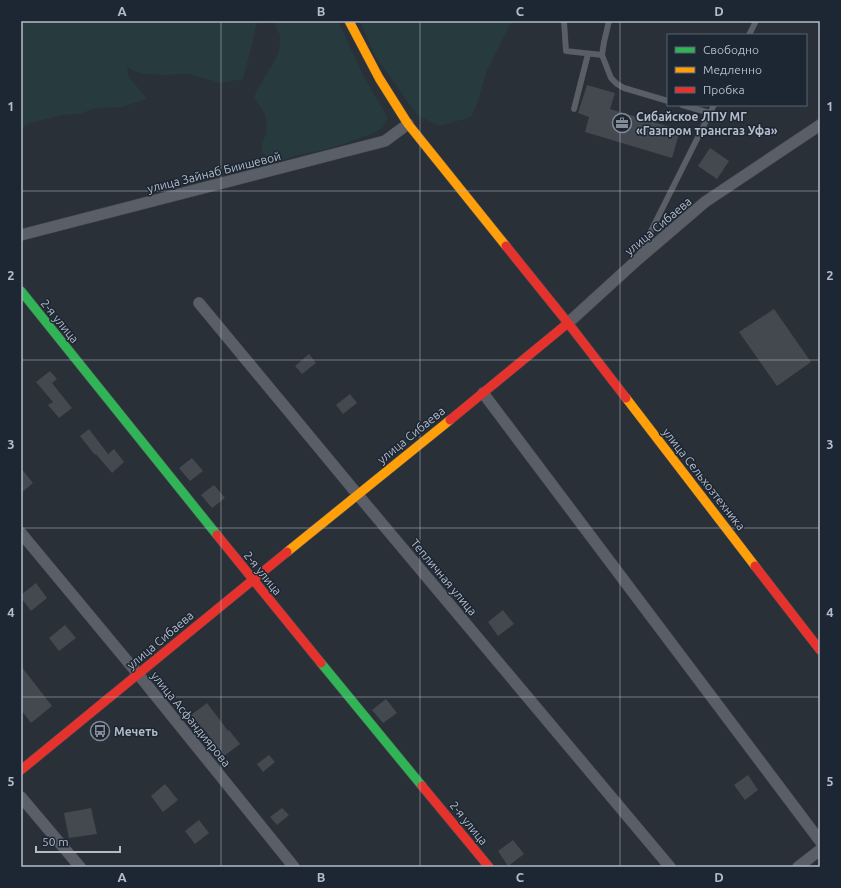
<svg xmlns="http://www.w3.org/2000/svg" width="841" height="888" viewBox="0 0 841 888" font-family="Ubuntu,sans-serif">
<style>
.green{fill:#273a3e}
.building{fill:#444950}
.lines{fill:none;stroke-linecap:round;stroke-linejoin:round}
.lane-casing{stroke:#484c53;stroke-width:6}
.street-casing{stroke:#484c53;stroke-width:12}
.fast-casing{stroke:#484c53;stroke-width:10}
.slow-casing{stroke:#484c53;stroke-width:10}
.jam-casing{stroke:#484c53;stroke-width:10}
.lane{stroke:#5a5e66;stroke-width:5.5}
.street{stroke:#5a5e66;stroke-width:11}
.fast{stroke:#30b455;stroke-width:9}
.slow{stroke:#ff9f0a;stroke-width:9}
.jam{stroke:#e5322d;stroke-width:9}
.grid{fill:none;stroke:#b4bcc9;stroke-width:1;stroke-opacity:0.55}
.labels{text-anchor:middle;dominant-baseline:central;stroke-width:3;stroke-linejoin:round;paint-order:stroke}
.poi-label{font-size:12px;font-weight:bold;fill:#b4bcc9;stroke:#1d2633;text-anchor:start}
.street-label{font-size:12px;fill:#b4bcc9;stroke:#1d2633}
.neatline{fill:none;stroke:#b4bcc9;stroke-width:1.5}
.grid-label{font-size:13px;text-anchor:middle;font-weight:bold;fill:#b4bcc9}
</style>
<rect width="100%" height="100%" fill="#2a3038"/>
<path class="green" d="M21,21H257L253,40L243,79L221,83L189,74H179L168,75L146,74L136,72L127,67L129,77L147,99L122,107L100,108L90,110L80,114L61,115L51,118L29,123L21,130Z
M273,21H338L363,75L388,118L383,127L374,133L354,140L344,144L323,150L302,154L281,160L270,159L262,153V143L266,134L267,124L265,114L254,97L258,88L263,80L278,55L280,45V35Z
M360,21H512L487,70L477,104L471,117L440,126L418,116L375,56Z"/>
<path class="building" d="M587,85L615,93L610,109L680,130L672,158L585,132L589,117L578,113Z
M710,148L729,161L717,179L698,166Z
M774,309L811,362L777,386L739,332Z
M309,354L316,363L302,374L295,366Z
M50,371L57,379L52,383L72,408L59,418L48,405L53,402L36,382Z
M350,394L357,403L343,414L336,405Z
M89,429L108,454L114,449L124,462L112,473L96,454L95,455L80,436Z
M192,458L203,471L190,481L179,468Z
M21,468L33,483L21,493Z
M214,485L225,498L212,508L201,495Z
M36,583L47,598L31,611L21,598V595Z
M503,610L514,624L498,636L488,622Z
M65,625L76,638L59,651L49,638Z
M21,666L52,706L31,723L21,710Z
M386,699L397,713L383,723L372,710Z
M207,703L228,731L229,730L240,744L224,756L203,728L202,729L191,715Z
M269,755L275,762L263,772L257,764Z
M748,775L758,790L745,800L734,785Z
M165,784L178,800L163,812L151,796Z
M91,808L97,834L69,838L64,813Z
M282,808L289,815L277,825L270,817Z
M199,820L209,833L195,844L185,831Z
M513,840L524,854L508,866L498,851Z"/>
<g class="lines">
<defs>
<path id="lane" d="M564,21L566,51L602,55
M609,21L604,42L602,55L611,78L617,84L624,88L668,101
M749,35L756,21
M682,105L710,113
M574,109L588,54
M639,255L714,105"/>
<path id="street" d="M21,235L385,141L408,124
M199,303L358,495L670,867
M568,323L636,261L705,202L820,125
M483,393L820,841
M21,533L138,674L294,867
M21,797L80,867
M798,867L820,850"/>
<path id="fast" d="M21,291L217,535
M321,663L422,786"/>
<path id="slow" d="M349,21L379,78L408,124L506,246
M626,398L755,566
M287,552L450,420"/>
<path id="jam" d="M506,246L568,323L626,398
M450,420L568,323
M217,535L321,663
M755,566L820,650
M21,770L287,552
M422,786L489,867"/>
</defs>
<use href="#lane" class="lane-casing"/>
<use href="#street" class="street-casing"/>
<use href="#fast" class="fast-casing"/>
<use href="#slow" class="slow-casing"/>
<use href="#jam" class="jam-casing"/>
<use href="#lane" class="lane"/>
<use href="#street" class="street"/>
<use href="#fast" class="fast"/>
<use href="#slow" class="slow"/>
<use href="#jam" class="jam"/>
</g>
<path class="grid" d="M221,21V867M420,21V867M620,21V867M21,191H820M21,360H820M21,528H820M21,697H820"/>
<defs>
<symbol id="office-ring" viewBox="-11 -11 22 22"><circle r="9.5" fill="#1d2633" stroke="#848b96" stroke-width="1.5"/><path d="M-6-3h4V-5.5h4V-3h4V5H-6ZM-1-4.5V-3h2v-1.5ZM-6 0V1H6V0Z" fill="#848b96"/></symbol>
<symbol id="bus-ring" viewBox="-11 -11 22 22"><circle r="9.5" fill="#1d2633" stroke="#848b96" stroke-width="1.5"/><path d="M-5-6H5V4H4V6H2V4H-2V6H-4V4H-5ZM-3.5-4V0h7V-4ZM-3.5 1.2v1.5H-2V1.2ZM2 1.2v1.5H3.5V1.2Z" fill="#848b96"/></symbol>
</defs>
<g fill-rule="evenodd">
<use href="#office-ring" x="611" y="112" width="22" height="22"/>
<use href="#bus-ring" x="89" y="720" width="22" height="22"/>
</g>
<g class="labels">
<g class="poi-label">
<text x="636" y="116">Сибайское ЛПУ МГ<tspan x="636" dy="14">«Газпром трансгаз Уфа»</tspan></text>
<text x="114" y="731">Мечеть</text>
</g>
<g class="street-label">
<text transform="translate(214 172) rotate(-14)">улица Зайнаб Биишевой</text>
<text transform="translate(658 226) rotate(-40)">улица Сибаева</text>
<text transform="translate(60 321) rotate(51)">2-я улица</text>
<text transform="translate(411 435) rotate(-39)">улица Сибаева</text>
<text transform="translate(704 479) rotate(52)">улица Сельхозтехника</text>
<text transform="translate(263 573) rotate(51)">2-я улица</text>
<text transform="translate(444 577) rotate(50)">Тепличная улица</text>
<text transform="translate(160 640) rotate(-40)">улица Сибаева</text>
<text transform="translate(191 719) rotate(51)">улица Асфандиярова</text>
<text transform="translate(469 823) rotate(51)">2-я улица</text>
</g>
</g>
<rect width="841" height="888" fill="none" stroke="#1d2633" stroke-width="44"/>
<rect x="667" y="34" width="140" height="72" fill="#1d2633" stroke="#59626f"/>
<rect x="675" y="47" width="20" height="6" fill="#30b455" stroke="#59626f"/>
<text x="703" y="54" font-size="12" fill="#b4bcc9">Свободно</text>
<rect x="675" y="67" width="20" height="6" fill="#ff9f0a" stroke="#59626f"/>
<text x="703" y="74" font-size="12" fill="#b4bcc9">Медленно</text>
<rect x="675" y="87" width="20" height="6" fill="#e5322d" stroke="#59626f"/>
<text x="703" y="94" font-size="12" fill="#b4bcc9">Пробка</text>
<path d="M36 846v6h84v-6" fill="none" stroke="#b4bcc9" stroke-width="2"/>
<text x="42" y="846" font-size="12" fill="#b4bcc9" stroke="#1d2633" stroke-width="3" paint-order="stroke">50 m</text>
<rect x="22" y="22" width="797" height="844" class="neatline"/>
<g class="grid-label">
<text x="122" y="16">A</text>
<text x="321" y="16">B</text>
<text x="520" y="16">C</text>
<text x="719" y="16">D</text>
<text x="11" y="111">1</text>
<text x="830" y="111">1</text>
<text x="11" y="280">2</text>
<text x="830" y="280">2</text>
<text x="11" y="449">3</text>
<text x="830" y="449">3</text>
<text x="11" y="617">4</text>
<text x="830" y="617">4</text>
<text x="11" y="786">5</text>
<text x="830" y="786">5</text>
<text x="122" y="882">A</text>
<text x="321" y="882">B</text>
<text x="520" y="882">C</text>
<text x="719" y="882">D</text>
</g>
</svg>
